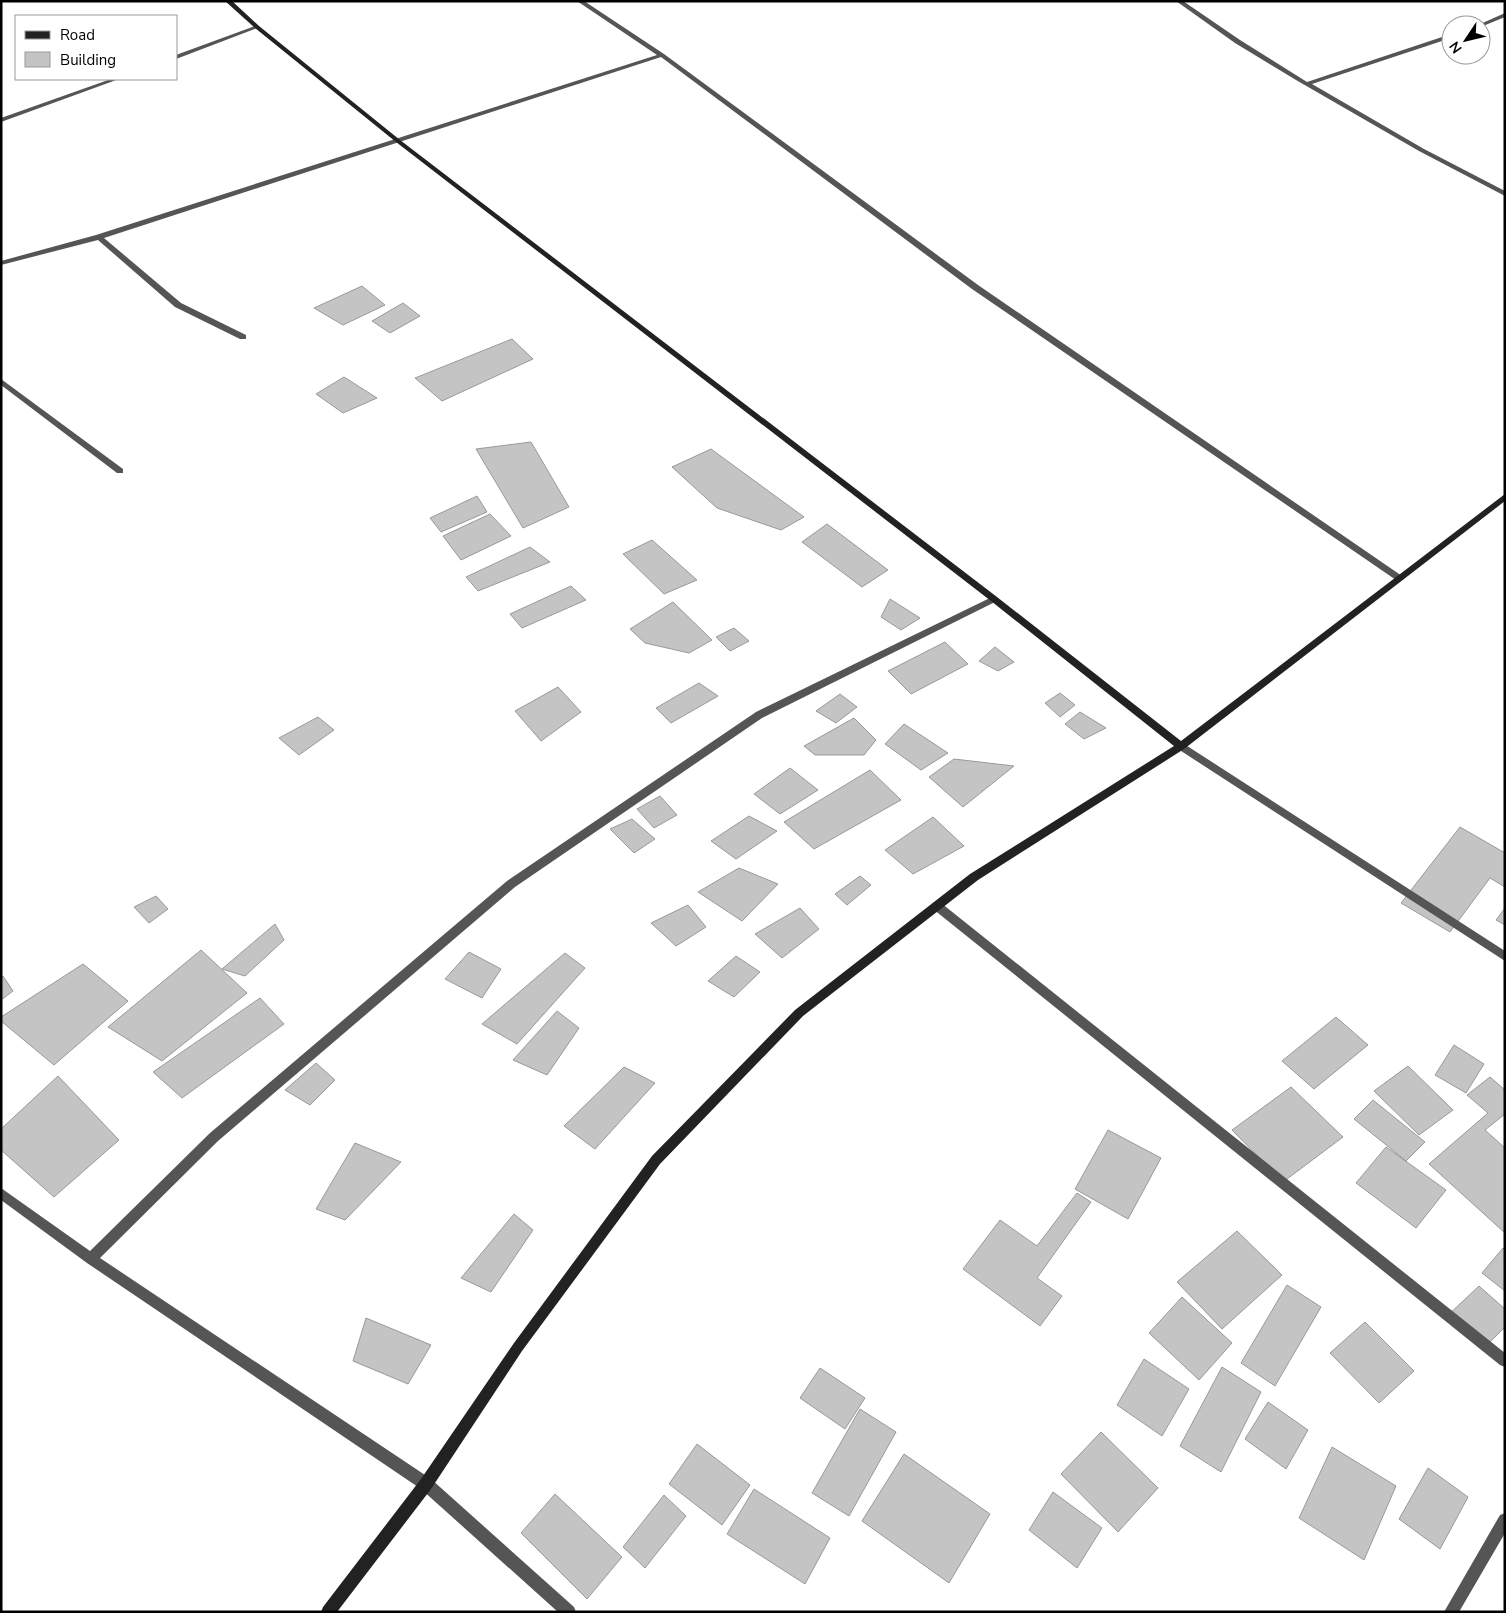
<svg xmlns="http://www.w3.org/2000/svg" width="1506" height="1613" viewBox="0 0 1506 1613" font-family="'Nunito Sans',sans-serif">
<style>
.building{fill:#c4c4c4;stroke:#999}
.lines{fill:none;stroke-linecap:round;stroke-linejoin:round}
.street{fill:#555;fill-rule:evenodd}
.secondary{fill:#222;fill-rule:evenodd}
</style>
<rect width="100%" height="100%" fill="#fff"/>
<path class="building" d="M362,286L385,305L343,325L314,308Z
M403,303L420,316L390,333L372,321Z
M512,339L533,359L442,401L415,378Z
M344,377L377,398L343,413L316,394Z
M531,442L569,507L523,528L476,449Z
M711,449L804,517L781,530L717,508L672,467Z
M477,496L487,512L441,532L430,518Z
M490,514L511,536L461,560L443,536Z
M827,524L888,570L862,587L802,542Z
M652,540L697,580L664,594L623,554Z
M530,547L550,562L478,591L466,577Z
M571,586L586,600L522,628L510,614Z
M890,599L920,618L901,630L881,617Z
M673,602L712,640L689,653L645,643L630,629Z
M734,628L749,641L730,651L716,637Z
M945,642L968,664L911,694L888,671Z
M995,647L1014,662L998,671L979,661Z
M699,683L718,696L671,723L656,708Z
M558,687L581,712L541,741L515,711Z
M1060,693L1075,705L1060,717L1045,703Z
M840,694L857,707L836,723L816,711Z
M1080,712L1106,728L1084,739L1065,724Z
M318,717L334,730L299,755L279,738Z
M854,718L876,740L864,755H815L804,746Z
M904,724L948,753L921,770L885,744Z
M954,759L1014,766L963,807L929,777Z
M790,768L818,790L780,814L754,794Z
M870,770L901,800L814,849L784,822Z
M660,796L677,815L654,828L637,809Z
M749,816L777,831L736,859L711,841Z
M933,817L964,846L913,874L885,850Z
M632,819L655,839L634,853L610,829Z
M1460,827L1505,853V887L1490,878L1450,932L1401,903Z
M739,868L778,884L742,921L698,892Z
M860,876L871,885L847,905L835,894Z
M156,896L168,909L149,923L134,907Z
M688,905L706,927L676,946L651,923Z
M800,908L819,929L782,958L755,934Z
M1505,908V925L1496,920Z
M275,924L284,940L245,976L222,969Z
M201,950L247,993L162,1061L108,1027Z
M469,952L501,969L482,998L445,979Z
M565,953L585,968L517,1044L482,1024Z
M736,956L760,972L734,997L708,981Z
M83,964L128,1001L54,1065L1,1021V1017Z
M3,976L13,991L1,1000V978Z
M260,998L284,1024L182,1098L153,1072Z
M557,1011L579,1028L547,1075L513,1060Z
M1336,1017L1368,1045L1314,1089L1282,1061Z
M1454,1045L1484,1064L1466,1093L1435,1075Z
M316,1063L335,1080L310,1105L285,1090Z
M1408,1066L1453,1110L1419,1135L1374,1091Z
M624,1067L655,1083L595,1149L564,1126Z
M58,1076L119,1140L54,1197L1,1150V1129Z
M1490,1077L1505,1090V1114L1485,1130L1505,1148V1233L1429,1164L1488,1113L1467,1095Z
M1291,1087L1343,1137L1283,1182L1232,1130Z
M1373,1100L1425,1142L1406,1161L1354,1119Z
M1108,1130L1161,1158L1128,1219L1075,1189Z
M355,1143L401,1162L345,1220L316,1209Z
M1386,1147L1446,1190L1416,1228L1356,1183Z
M1077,1193L1091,1202L1037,1278L1062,1296L1040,1326L963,1269L1000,1220L1037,1246Z
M514,1214L533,1230L491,1292L461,1278Z
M1237,1231L1282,1275L1222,1329L1177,1282Z
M1503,1248L1505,1250V1291L1482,1273Z
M1287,1285L1321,1307L1275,1386L1241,1363Z
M1479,1286L1505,1309V1327L1482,1350L1446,1317Z
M1182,1297L1232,1343L1199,1380L1149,1333Z
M366,1318L431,1345L408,1384L353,1361Z
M1365,1322L1414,1371L1379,1403L1330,1353Z
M1144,1359L1189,1389L1162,1436L1117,1405Z
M1222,1367L1261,1392L1221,1472L1180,1446Z
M820,1368L865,1398L845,1429L800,1398Z
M1268,1402L1308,1430L1286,1469L1245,1439Z
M860,1409L896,1432L849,1516L812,1493Z
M1101,1432L1158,1488L1118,1532L1061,1474Z
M697,1444L750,1485L722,1525L669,1484Z
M1332,1447L1396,1486L1364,1560L1299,1518Z
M904,1454L990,1514L949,1583L862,1521Z
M1428,1468L1468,1497L1440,1549L1399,1519Z
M754,1489L830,1538L805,1584L727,1534Z
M1053,1492L1102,1528L1077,1568L1029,1530Z
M555,1494L622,1557L587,1599L521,1533Z
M664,1495L686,1516L645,1568L623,1547Z"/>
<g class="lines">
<path class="street" d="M577,1H584L664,54L978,285L1402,576L1403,578L1402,580H1396L972,289L661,57L104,238L181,303L246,335V339H240L175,307L98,240L1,265V261L96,235L657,55Z
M1176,1H1183L1240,40L1307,82L1451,34V38L1312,84L1424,149L1505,191V196L1419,151L1296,80L1235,43Z
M1505,13V17L1483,26L1478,25Z
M255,26L260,27L176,59V55Z
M111,79H119L1,122V118Z
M1,379L123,469V473H117L1,385Z
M994,596L998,599L997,601L762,718L515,887L218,1141L100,1258L431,1479L574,1607L576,1612H558L421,1489L87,1263L1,1200V1188L90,1251L210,1133L507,881L756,712Z
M1181,742L1505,951V961L1178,749L1176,746L1178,743Z
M937,902L941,903L1505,1353V1367L1500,1365L933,909L932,906L933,903Z
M1505,1513V1533L1459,1612H1444L1500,1515Z"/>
<path class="secondary" d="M225,1H232L259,26L400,140L997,597L1181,741L1505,494V501L1184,749L978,880L803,1016L660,1164L522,1351L431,1489L337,1612H321L323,1607L421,1479L514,1343L652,1156L795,1010L970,874L1174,746L991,601L396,142L255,28Z"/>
</g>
<rect width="1506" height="1613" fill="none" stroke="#000000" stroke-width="5"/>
<rect x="15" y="15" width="162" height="65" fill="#ffffff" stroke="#999999"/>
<rect x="25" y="31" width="25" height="8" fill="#222222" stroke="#999999"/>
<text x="60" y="40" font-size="15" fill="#000000">Road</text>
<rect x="25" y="52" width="25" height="15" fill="#c4c4c4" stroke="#999999"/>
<text x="60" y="65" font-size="15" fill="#000000">Building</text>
<g transform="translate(1466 40) rotate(235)"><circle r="24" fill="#ffffff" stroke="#999999"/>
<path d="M0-4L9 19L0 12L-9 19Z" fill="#000000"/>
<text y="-8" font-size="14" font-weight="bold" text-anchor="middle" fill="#000000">N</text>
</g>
</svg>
